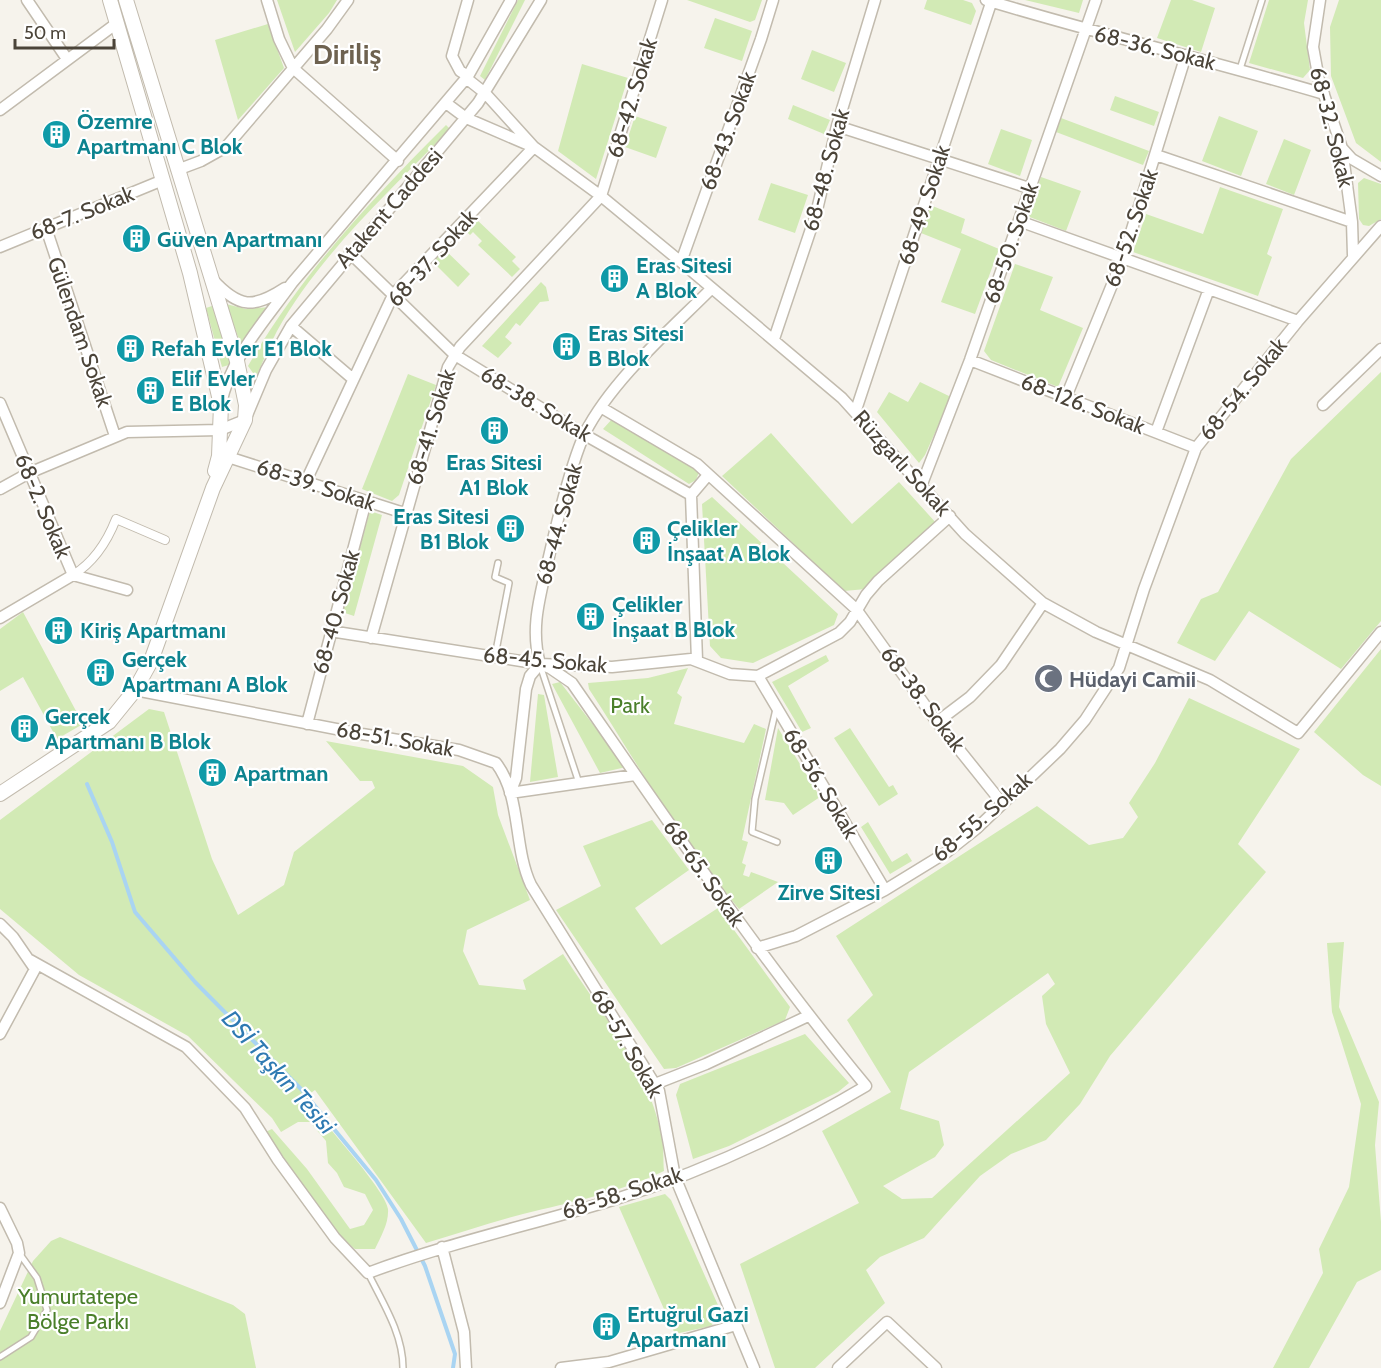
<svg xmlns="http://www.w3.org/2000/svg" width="1381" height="1368" viewBox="0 0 1381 1368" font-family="Cabin,sans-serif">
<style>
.green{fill:#d2eab5;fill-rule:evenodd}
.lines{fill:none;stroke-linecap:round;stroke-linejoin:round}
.stream{stroke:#a9d4f2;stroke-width:4}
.service-casing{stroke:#c2bbae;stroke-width:8}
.pedestrian-casing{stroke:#c2bbae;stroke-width:10}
.minor-casing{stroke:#c2bbae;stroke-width:13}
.tertiary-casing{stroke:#c2bbae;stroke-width:16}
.service{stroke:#fff;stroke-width:5}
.pedestrian{stroke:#fff;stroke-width:8}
.minor{stroke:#fff;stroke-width:10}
.tertiary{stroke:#fff;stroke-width:14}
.labels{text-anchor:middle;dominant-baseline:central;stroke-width:4.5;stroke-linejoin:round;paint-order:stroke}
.street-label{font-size:22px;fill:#4b4439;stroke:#fff}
.culture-label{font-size:22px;font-weight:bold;fill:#0d838f;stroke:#fff;text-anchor:start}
.worship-label{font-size:22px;font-weight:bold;fill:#5b616d;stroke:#fff;text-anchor:start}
.park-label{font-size:22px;fill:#4a7f2a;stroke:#fff}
.water-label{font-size:24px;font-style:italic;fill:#2e7ab2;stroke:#fff}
.district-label{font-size:28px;font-weight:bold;fill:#6e6250;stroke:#fff}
</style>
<rect width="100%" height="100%" fill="#f6f3ec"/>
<path class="green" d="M277,0H337L329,13L295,52Z
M518,0H525L485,80L480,76Z
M687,0H762L755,20L750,22Z
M927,0H963L972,3L976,11L971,25L924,9Z
M1025,0H1083L1079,13Z
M1171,0H1192L1215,8L1201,52L1157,38Z
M1269,0H1308L1304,23L1310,70L1303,78L1249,63Z
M1339,0H1381V162L1356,143L1331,76L1330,27Z
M715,18L752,31L742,61L704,48Z
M268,24L284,68L238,120L215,40Z
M812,50L846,63L834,92L801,79Z
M582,64L628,78L596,179L558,151Z
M1115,96L1159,112L1154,126L1110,110Z
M793,105L830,120L824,134L788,119Z
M635,116L667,127L656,158L625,147Z
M1219,116L1258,131L1241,176L1202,161Z
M1061,118L1149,151L1143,165L1056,132Z
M446,125L450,129C389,192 320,254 277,331C269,346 263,362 256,377L248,366C301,274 371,200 446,125Z
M1001,129L1032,140L1020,176L988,164Z
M1284,139L1311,150L1294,195L1266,184Z
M1041,177L1081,191L1066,231L1027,216Z
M1364,178L1381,184V219L1369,226L1363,225L1359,219L1358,183Z
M771,183L808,195L795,233L758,220Z
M1220,187L1283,209L1267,254L1272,257L1258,296L1133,252L1146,214L1203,234Z
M930,205L965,219L961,233L999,249L975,314L941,302L961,249L921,233Z
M474,217L516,257L512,261L520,269L512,277L478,245L482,241L473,232L470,235L463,228Z
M444,249L470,274L458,287L432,261Z
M1015,264L1053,277L1040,310L1083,328L1058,387L991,360L984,351Z
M541,282L546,287L549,301L540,302L520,326L516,323L505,337L512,343L498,358L482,346Z
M226,304L246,309L271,307L241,345Z
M212,306L232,364L222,367L206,308Z
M1381,372V621L1341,669L1249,611L1215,661L1177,643L1201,599L1218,592L1291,459Z
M408,374L436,385L399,495L392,501L362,489Z
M920,382L951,397L925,455L919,463L877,412L889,392L908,402Z
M613,418L699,472L696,480L689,484L603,429Z
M771,433L852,524L899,482L937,524L866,589L844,591L722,476Z
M712,497L838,614L834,625L753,663L721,658L710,646L702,504Z
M370,511L382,515L354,616L342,612Z
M23,612L83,724L57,739L23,677L0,691V629Z
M1381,649V786L1363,775L1314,732Z
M826,655L829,661L788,686L811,728L802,732L772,682Z
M688,668L677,693L682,697L674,724L744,743L754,724L766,729L742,840L748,842L742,863L746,865L743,875L749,877L751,872L778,882L739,909C681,841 637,763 589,689L588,683L648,678Z
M560,682L626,767L600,773L552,684Z
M538,694L544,695L558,777L530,782Z
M1189,698L1300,749L1238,844L1266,872L1110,1056L1080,1104L1046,1140L1011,1154L980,1176L924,1238L880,1257L866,1270L885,1303L815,1368H775L740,1264L859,1203L822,1131L891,1092L847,1020L873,995L836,936L1037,806L1089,845L1123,838L1138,817L1129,803L1155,763ZM1048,973L1055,984L1042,996L1046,1024L1070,1073L932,1198L902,1199L883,1186L935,1157L944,1145L939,1121L900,1109L909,1072Z
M149,709L164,712L212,859L238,915L284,885L294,852L375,788L372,781H360L326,741L463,766L493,787L498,815L530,900L467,930L463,951L479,985L526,990L523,980L563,954C599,1011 651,1071 662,1139C664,1150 663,1161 664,1171C618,1193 572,1202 523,1214C491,1222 459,1233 426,1243L315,1090L304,1098C319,1117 386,1190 388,1209C389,1223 381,1236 375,1249H355L340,1237L263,1133L272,1129L307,1169L350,1229L364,1225L373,1210L365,1194L344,1187L337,1173L328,1163L326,1141L310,1122H298L281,1132L272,1118L188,1036L79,975L0,909V820Z
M778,728L820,797L793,815L784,803L765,800Z
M850,728L889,787L893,785L898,794L879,806L834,738Z
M652,820L689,870L635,908L661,945L718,908L790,1007L785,1020L676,1068L664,1069L556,910L601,886L583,846Z
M868,822L892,862L907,853L912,861L890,874L861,827Z
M1344,942L1339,1007L1379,1102L1375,1145L1381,1222V1270L1357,1282L1309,1368H1273L1323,1273L1319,1249L1349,1187L1361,1104L1332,1012L1327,943Z
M805,1034L849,1083L838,1092L729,1146L693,1159L676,1095L680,1084Z
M665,1194L671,1200L722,1314L711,1326L675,1334L619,1207Z
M60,1237L233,1305L245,1314L256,1368H0V1331L33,1261L51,1241Z"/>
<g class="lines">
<path class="stream" d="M87,784L112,842L135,912L195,982L301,1089L376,1180L401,1219L425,1266L455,1354L453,1368"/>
<defs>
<path id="service" d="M1240,69L1262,0
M495,656L509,583L495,577L498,563
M540,665L579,783
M776,709L755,799L752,832L777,842
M368,1273C383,1303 403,1334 403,1368
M0,1357L31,1337L47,1310L37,1278L19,1253"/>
<path id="pedestrian" d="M73,575C94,562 107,542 116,519L165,540"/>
<path id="minor" d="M27,0L67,59
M267,0L279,39L293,68L398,161
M468,0L452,56L460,71L468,76
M986,0C1098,34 1212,61 1324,94
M1320,0L1313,47L1319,80L1342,148L1352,222L1353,255
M466,78L485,93L534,147L601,196L681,262L842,398L965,534L1043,603L1096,632L1210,680L1298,733L1381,632
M446,103L466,118L531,146
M0,110L117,23
M837,126L1029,188
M1342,148L1352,159L1381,176
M1156,155L1352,222
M177,170L201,161L226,147L327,29L348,0
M1019,221L1298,321
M46,228L115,436
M0,247L163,180
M350,253L455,355L585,435L691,495L708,475
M681,262L761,39L773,0
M213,280C239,308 253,309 285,288
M291,326L353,379
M774,339L816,214L837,126L875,0
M970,360L1196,448
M1066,397L1123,258L1186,55
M0,403L73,575
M221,404C230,358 265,321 292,283L468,76L511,0
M1323,405L1381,349
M602,408L697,464L856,609L937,722L1002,803
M856,410L992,0
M1156,432L1209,289
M228,457L404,513
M306,481L393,295L534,147
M922,484L970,360L1096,0
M0,489L29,473L127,432L220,430L245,420L266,370L291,326L478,103L541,0
M691,495L697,660
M0,618L73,575L127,590
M330,631L540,664L612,667L691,659L730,674L758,676L839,633L850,622L866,595L878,581L950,516
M371,638L448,367L460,347L601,196L662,0
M540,664C530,628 540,597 548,561C556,526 570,465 585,433C612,380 670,330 711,289
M758,676L885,890
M135,690L362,734L459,750L496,763C522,797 513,847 531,885L659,1091L675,1177L754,1368
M937,722L970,697L1001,665L1043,603
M307,724L366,501
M510,793L516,778L526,689L530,676L540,664
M510,793L635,775
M0,924L13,937L35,969L0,1034
M757,948L796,936L885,890L947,852L976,829L1060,749L1085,720L1119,668L1144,589L1196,448L1298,321L1381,226
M30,960L186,1047L245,1108L278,1160L335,1238L368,1273C448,1243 531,1225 613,1200C700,1173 787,1133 866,1086C760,958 667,820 572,683L550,668L540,664
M655,1084L706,1064L808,1016
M0,1208L17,1243L19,1253L0,1303
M442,1247L464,1332L466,1368
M561,1368L609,1362L736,1325
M838,1368L887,1322L936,1368"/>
<path id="tertiary" d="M110,0L190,273L221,405L219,456L215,471
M0,794L109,722L135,690L151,661L213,488L245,420L246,405L237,361L126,0"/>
</defs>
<use href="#service" class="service-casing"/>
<use href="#pedestrian" class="pedestrian-casing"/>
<use href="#minor" class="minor-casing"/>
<use href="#tertiary" class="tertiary-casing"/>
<use href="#service" class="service"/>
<use href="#pedestrian" class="pedestrian"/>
<use href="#minor" class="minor"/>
<use href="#tertiary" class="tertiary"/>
</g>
<defs>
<symbol id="building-disc" viewBox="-11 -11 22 22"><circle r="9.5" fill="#0f9aa8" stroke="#fff"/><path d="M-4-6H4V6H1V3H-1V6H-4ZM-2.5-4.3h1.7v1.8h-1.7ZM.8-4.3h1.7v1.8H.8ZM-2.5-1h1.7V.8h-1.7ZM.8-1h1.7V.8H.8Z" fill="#fff"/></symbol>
<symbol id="mosque-disc" viewBox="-11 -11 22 22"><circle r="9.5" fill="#6b7280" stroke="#fff"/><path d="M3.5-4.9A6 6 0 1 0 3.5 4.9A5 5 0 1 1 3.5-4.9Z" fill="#fff"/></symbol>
</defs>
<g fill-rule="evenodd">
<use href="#building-disc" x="40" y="118" width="33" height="33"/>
<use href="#building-disc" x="120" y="222" width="33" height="33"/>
<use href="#building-disc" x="598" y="262" width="33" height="33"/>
<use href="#building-disc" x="550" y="330" width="33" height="33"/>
<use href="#building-disc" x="114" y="332" width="33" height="33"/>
<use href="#building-disc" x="134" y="374" width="33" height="33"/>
<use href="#building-disc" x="478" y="414" width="33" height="33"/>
<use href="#building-disc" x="494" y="512" width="33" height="33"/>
<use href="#building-disc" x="630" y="524" width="33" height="33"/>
<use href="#building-disc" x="574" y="600" width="33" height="33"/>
<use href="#building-disc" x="42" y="614" width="33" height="33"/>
<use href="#building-disc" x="84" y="656" width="33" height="33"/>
<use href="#mosque-disc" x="1032" y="662" width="33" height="33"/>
<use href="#building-disc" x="8" y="712" width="33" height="33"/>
<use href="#building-disc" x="196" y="756" width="33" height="33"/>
<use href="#building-disc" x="812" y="844" width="33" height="33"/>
<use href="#building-disc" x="590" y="1310" width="33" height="33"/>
</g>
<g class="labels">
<g class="street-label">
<text transform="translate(1155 48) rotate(14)">68-36. Sokak</text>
<text transform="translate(632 98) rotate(-73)">68-42. Sokak</text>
<text transform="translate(1332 127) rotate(76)">68-32. Sokak</text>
<text transform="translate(728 131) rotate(-70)">68-43. Sokak</text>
<text transform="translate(826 170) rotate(-75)">68-48. Sokak</text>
<text transform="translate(924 205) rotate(-72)">68-49. Sokak</text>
<text transform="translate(389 208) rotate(-49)">Atakent Caddesi</text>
<text transform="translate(82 213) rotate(-22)">68-7. Sokak</text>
<text transform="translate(1131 228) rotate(-71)">68-52. Sokak</text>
<text transform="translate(1011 243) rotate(-71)">68-50. Sokak</text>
<text transform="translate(432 258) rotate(-48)">68-37. Sokak</text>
<text transform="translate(80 332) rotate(71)">Gülendam Sokak</text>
<text transform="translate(1243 389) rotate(-51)">68-54. Sokak</text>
<text transform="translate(536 404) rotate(31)">68-38. Sokak</text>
<text transform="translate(1083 404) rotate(21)">68-126. Sokak</text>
<text transform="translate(431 427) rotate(-73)">68-41. Sokak</text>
<text transform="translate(902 463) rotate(48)">Rüzgarlı Sokak</text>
<text transform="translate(316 485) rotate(18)">68-39. Sokak</text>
<text transform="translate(43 506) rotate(67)">68-2. Sokak</text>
<text transform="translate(559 524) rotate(-75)">68-44. Sokak</text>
<text transform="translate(336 612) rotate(-75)">68-40. Sokak</text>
<text transform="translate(545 660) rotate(5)">68-45. Sokak</text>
<text transform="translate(923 699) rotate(53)">68-38. Sokak</text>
<text transform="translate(395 739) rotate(10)">68-51. Sokak</text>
<text transform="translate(821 783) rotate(59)">68-56. Sokak</text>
<text transform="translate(982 817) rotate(-41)">68-55. Sokak</text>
<text transform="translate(704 873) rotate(55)">68-65. Sokak</text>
<text transform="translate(627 1043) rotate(60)">68-57. Sokak</text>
<text transform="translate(622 1193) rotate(-18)">68-58. Sokak</text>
</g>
<g class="culture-label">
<text x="77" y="121">Özemre<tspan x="77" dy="25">Apartmanı C Blok</tspan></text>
<text x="157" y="239">Güven Apartmanı</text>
<text x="636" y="265">Eras Sitesi<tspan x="636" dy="25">A Blok</tspan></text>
<text x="588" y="333">Eras Sitesi<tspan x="588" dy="25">B Blok</tspan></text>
<text x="151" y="348">Refah Evler E1 Blok</text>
<text x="171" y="378">Elif Evler<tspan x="171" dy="25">E Blok</tspan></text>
<text x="494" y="462" text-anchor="middle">Eras Sitesi<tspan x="494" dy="25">A1 Blok</tspan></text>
<text x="489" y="516" text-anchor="end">Eras Sitesi<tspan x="489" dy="25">B1 Blok</tspan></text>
<text x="667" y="528">Çelikler<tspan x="667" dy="25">İnşaat A Blok</tspan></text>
<text x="612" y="604">Çelikler<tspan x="612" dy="25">İnşaat B Blok</tspan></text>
<text x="80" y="630">Kiriş Apartmanı</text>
<text x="122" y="659">Gerçek<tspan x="122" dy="25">Apartmanı A Blok</tspan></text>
<text x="45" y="716">Gerçek<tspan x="45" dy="25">Apartmanı B Blok</tspan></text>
<text x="234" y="773">Apartman</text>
<text x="829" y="892" text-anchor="middle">Zirve Sitesi</text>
<text x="627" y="1314">Ertuğrul Gazi<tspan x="627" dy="25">Apartmanı</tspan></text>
</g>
<g class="worship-label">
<text x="1069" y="679">Hüdayi Camii</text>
</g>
<g class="park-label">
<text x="630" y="705">Park</text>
<text x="78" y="1296">Yumurtatepe<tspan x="78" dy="25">Bölge Parkı</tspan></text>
</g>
<g class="water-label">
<text transform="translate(279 1072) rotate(48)">DSİ Taşkın Tesisi</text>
</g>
<g class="district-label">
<text x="347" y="54">Diriliş</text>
</g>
</g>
<path d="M15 39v9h99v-9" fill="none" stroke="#4b4439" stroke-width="3"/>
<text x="24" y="39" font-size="18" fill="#4b4439" stroke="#ffffff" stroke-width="4.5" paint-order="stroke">50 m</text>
</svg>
